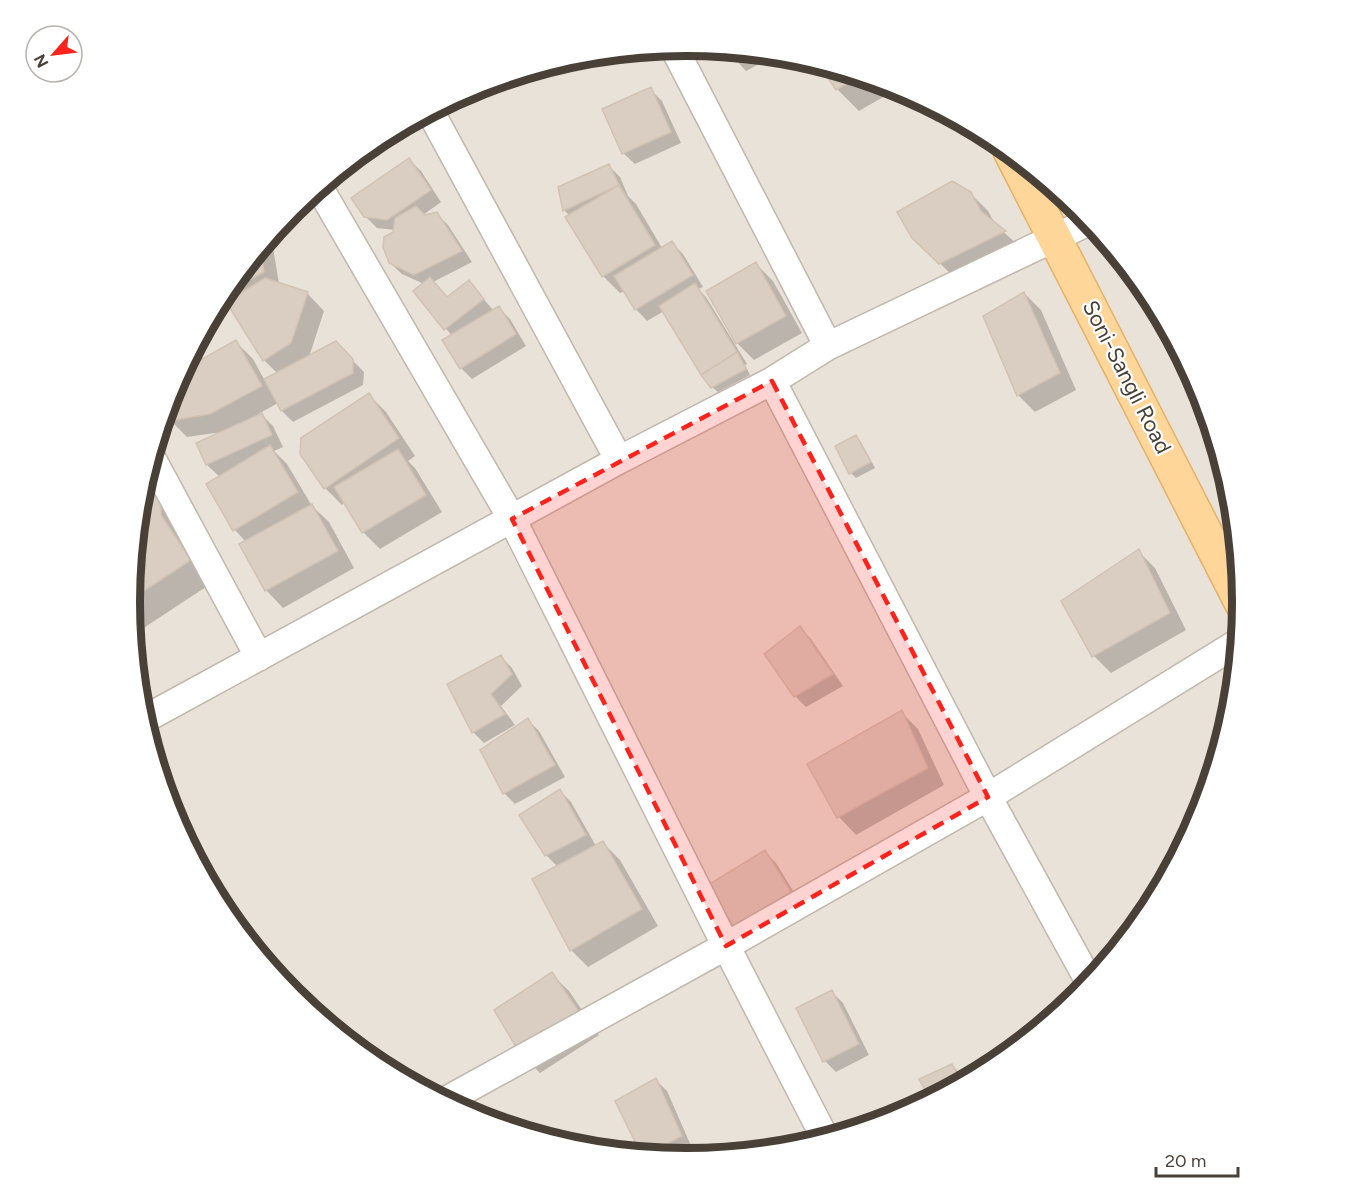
<svg xmlns="http://www.w3.org/2000/svg" width="1372" height="1203" viewBox="0 0 1372 1203" font-family="Figtree,sans-serif">
<style>
.residential{fill:#e9e2d8}
.shadow{fill:#0003}
.building{fill:#dacec2;stroke:#d2c2b2;stroke-width:1.5}
.lines{fill:none;stroke-linecap:round;stroke-linejoin:round}
.minor-casing{stroke:#c1b7ac;stroke-width:30}
.major-casing{stroke:#e5b168;stroke-width:36}
.minor{stroke:#fff;stroke-width:27}
.major{stroke:#fed699;stroke-width:33}
.marked{fill:#fb231b;fill-opacity:0.2;stroke:#fb231b;stroke-width:4.5;stroke-dasharray:12 8;stroke-linejoin:round}
.labels{text-anchor:middle;dominant-baseline:central;stroke-width:4.5;stroke-linejoin:round;paint-order:stroke}
.street-label{font-size:22px;fill:#494038;stroke:#fff}
.rim{fill:none;stroke:#494038;stroke-width:8}
</style>
<rect width="100%" height="100%" fill="#f5f0ea"/>
<path class="residential" d="M131 602a555 555 0 1 1 1110 0a555 555 0 1 1-1110 0Z"/>
<path class="shadow" d="M726,49L777,54L746,71Z
M821,64L899,88L859,111L837,89Z
M516,74L496,87L491,82Z
M650,89L662,101L681,143L635,164L623,153Z
M910,93L949,114L936,122L914,100Z
M391,131L396,139L370,155L363,150L377,139Z
M409,160L421,171L441,202L423,215L425,217L436,213L448,225L472,262L433,282L448,298L469,282L494,311L499,308L510,319L526,346L472,379L461,368L452,336L416,291L424,284L402,274L390,263L395,230L377,228L365,216Z
M609,166L620,177L628,196L636,204L662,248L672,243L683,254L703,287L698,289L706,297L747,364L745,365L750,375L718,392L712,387L664,311L647,321L636,309L625,291L620,293L603,276L568,218L570,216L564,210Z
M970,193L988,211L995,224L1021,248L957,280L913,237Z
M271,235L279,284L307,293L324,311L309,357L335,343L364,372L363,385L293,422L282,411L278,403L260,413L273,426L283,447L274,451L287,464L312,506L329,522L354,568L283,608L266,590L241,545L246,542L235,530L220,477L207,465L198,443L222,432L187,437L170,420L236,342L253,359L265,381L278,374L264,360L231,307L208,320L224,291L230,301L234,298L226,289Z
M756,264L773,281L802,333L754,360L735,341Z
M1024,293L1041,310L1076,390L1035,412L1018,395Z
M369,395L386,412L415,456L408,461L415,468L442,512L380,549L363,532L345,502L342,505L325,488Z
M856,436L861,442L875,468L856,478L851,473L837,447Z
M144,480L184,519L212,583L133,635L130,601L140,493Z
M1138,551L1155,568L1186,630L1111,673L1094,656Z
M800,628L811,639L843,686L806,707L795,696Z
M501,657L512,668L522,686L501,706L515,725L484,743L473,732Z
M901,712L918,729L944,785L856,835L839,817L809,764Z
M528,720L539,731L565,777L515,804L504,793Z
M560,791L571,802L596,846L603,843L620,860L658,926L588,967L571,950L558,867L546,855L521,815Z
M764,851L776,863L801,904L747,937Z
M551,974L569,991L599,1035L540,1073L523,1056Z
M832,992L843,1003L869,1055L836,1072L825,1061Z
M380,1061L390,1071L375,1063Z
M952,1065L966,1080L931,1098L921,1080Z
M656,1080L667,1091L692,1148L675,1157L643,1154Z"/>
<path class="building" d="M818,63L860,76L836,90Z
M651,87L671,132L622,154L602,109Z
M409,158L431,190L387,220L364,217L351,198Z
M609,164L619,185L563,211L558,187Z
M952,181L971,192L981,211L1006,231L939,264L912,238L897,212Z
M619,185L655,245L602,277L565,217Z
M416,206L425,215L437,212L462,251L414,275L389,263L383,247L384,237L393,232L395,218Z
M672,241L693,275L635,310L614,276Z
M260,248L264,272L227,292L225,290Z
M756,262L786,316L736,344L706,291Z
M430,277L447,297L469,280L484,299L444,330L413,291Z
M265,278L308,292L291,343L263,361L226,302Z
M695,283L737,352L701,375L659,306Z
M1024,292L1060,373L1017,396L983,316Z
M499,306L516,334L460,369L442,340Z
M236,340L262,386L210,414L169,421L164,413L172,388L181,371Z
M336,341L353,359V373L281,411L264,379Z
M737,352L746,369L711,388L701,375Z
M369,393L399,438L324,489L300,454L301,438Z
M262,413L272,435L206,465L196,443Z
M856,435L871,462L849,474L835,446Z
M270,445L298,492L233,531L206,484Z
M398,449L426,495L362,533L334,487Z
M145,478L162,495L161,515L191,560L130,600L140,493Z
M312,504L338,551L265,591L239,544Z
M1139,549L1170,613L1092,657L1061,601Z
M800,626L833,674L794,697L764,654Z
M501,655L512,674L491,694L505,714L472,733L447,684Z
M902,710L928,768L837,818L807,764Z
M528,718L555,765L503,794L480,750Z
M560,789L586,835L545,856L519,815Z
M603,841L642,909L570,951L532,879Z
M765,850L791,892L734,927L708,885Z
M552,972L583,1018L522,1057L494,1010Z
M832,990L859,1044L823,1062L796,1008Z
M952,1064L961,1081L972,1075L973,1076L930,1099L919,1079Z
M656,1078L682,1136L648,1154H641L615,1101Z"/>
<g class="lines">
<defs>
<path id="minor" d="M673,46L828,346
M430,111L619,460
M319,187L512,519L726,946L825,1138
M772,381L988,797L1090,983
M151,457L259,657
M143,720L619,460L772,381L828,346L1090,221
M445,1101L726,946L988,797L1239,642"/>
<path id="major" d="M1010,151L1242,604"/>
</defs>
<use href="#minor" class="minor-casing"/>
<use href="#major" class="major-casing"/>
<use href="#minor" class="minor"/>
<use href="#major" class="major"/>
</g>
<path class="marked" d="M772,381L988,797L726,946L512,519Z"/>
<g class="labels">
<g class="street-label">
<text transform="translate(1127 377) rotate(63)">Soni-Sangli Road</text>
</g>
</g>
<path d="M0 0H1372V1203H0ZM140 602a546 546 0 1 1 1092 0a546 546 0 1 1-1092 0Z" fill="#fff" fill-rule="evenodd"/>
<path class="rim" d="M140 602a546 546 0 1 1 1092 0a546 546 0 1 1-1092 0Z"/>
<g transform="translate(54 54) rotate(242)"><circle r="28" fill="#ffffff" stroke="#b6b3af" stroke-width="1.5"/>
<path d="M0-4.5L10 22L0 15L-10 22Z" fill="#fb231b"/>
<text y="-9" font-size="16" font-weight="bold" text-anchor="middle" fill="#494038">N</text>
</g>
<path d="M1156 1167v9h82v-9" fill="none" stroke="#494038" stroke-width="3"/>
<text x="1165" y="1167" font-size="18" fill="#494038" stroke="#ffffff" stroke-width="4.5" paint-order="stroke">20 m</text>
</svg>
